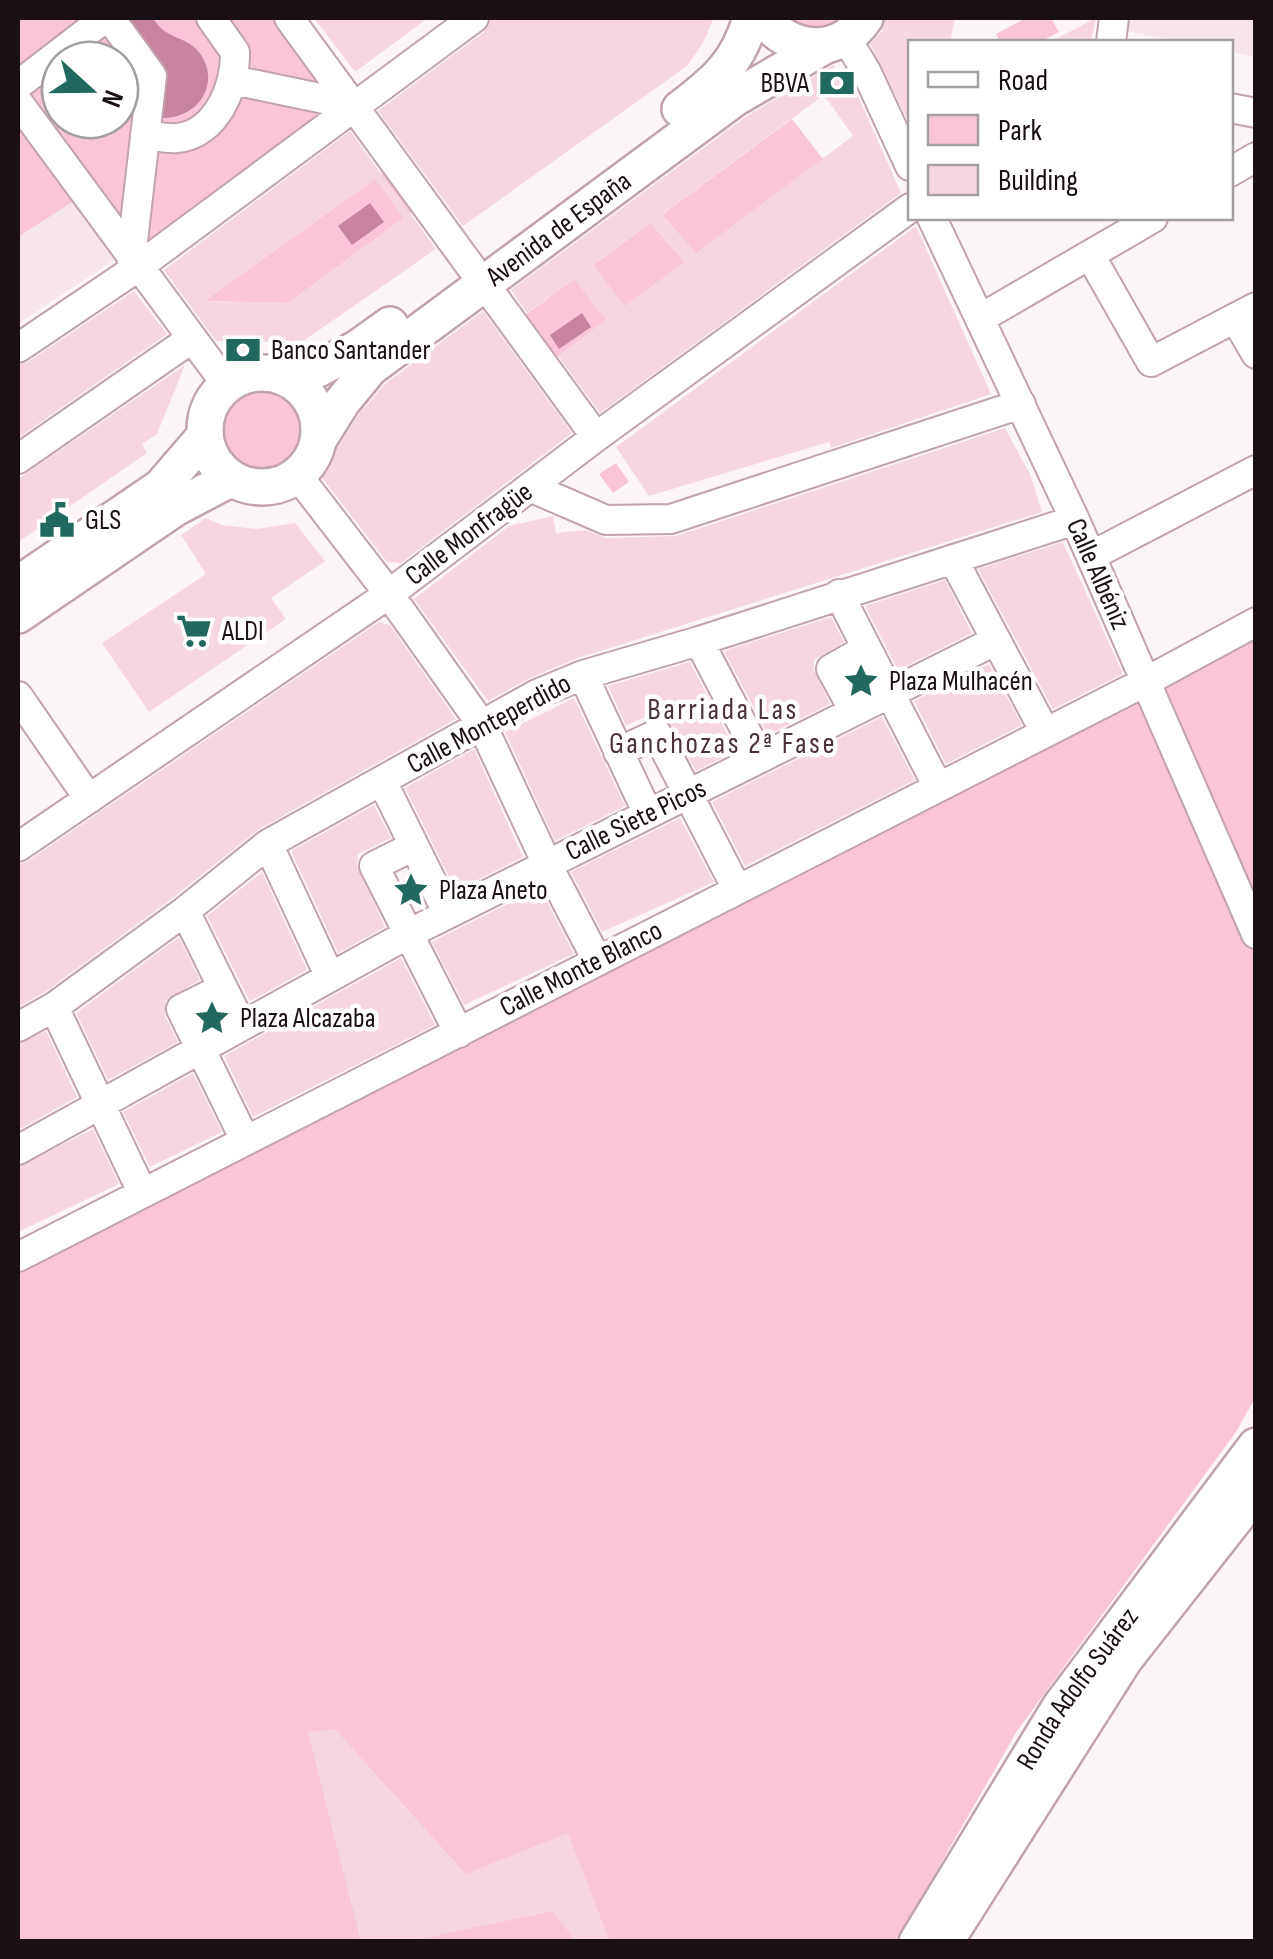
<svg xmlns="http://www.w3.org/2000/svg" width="1273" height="1959" viewBox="0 0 1273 1959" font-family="'Sofia Sans Condensed',sans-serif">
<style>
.built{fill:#f6e6ec}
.green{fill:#fac4d9;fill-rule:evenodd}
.water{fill:#c6849f}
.building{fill:#f7d6e2;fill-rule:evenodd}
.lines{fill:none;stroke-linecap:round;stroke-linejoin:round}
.minor-casing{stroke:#c2a2ae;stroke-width:32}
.major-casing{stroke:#c2a2ae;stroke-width:40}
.minor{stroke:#fff;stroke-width:28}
.major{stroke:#fff;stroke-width:35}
.labels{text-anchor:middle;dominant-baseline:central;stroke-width:9;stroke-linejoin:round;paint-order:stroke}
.poi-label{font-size:28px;fill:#1a0f14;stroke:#fff;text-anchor:start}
.street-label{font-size:28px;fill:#1a0f14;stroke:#fff}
.neighbourhood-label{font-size:30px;letter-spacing:2.5px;fill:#4a313b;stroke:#fff}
</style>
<rect width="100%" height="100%" fill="#fcf5f8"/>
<path class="built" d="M1130,18H1255V57L1231,52L1230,42H1183L1127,31Z
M74,201L116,259L18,324V237Z"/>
<path class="green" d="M18,18H289L353,105L131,258L18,102ZM60,60H120V120H60Z
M774,18H851L830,35Z
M1026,18H1051L1059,32L1039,42H1000L996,34Z
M792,119L823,159L553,360L521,318Z
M18,125L74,201L18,237Z
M386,171L416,209L288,303L204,301Z
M216 432a46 46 0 1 1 92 0a46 46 0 1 1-92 0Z
M616,463L629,482L613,493L599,474Z
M1255,622V1398L1236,1432L1017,1731L896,1941H18V1257Z"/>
<path class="water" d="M125,18H153C166,41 188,35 201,55C221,86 196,119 162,118L167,75Z
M370,203L384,222L352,245L338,226Z
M582,313L591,327L559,349L550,335Z"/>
<path class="building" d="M314,18H428L355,72Z
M491,18H714L703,43L687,66L463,226L378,111L484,32Z
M886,18H955L950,42H910V125L870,44L882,31Z
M1096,18L1091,42H1050Z
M833,65L852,98L858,96L901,193L600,413L558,356L606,320L574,279L527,313L511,290L747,116ZM824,95L853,136L696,253L662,214ZM650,223L684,262L625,306L593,265Z
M350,131L436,249L302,342L216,341L164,270ZM375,179L403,218L288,303L204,301Z
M916,226L991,394L831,448L829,442L649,496L616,447Z
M134,291L167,334L18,438V365L28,362Z
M483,311L572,433L401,563L387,562L320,475L359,414L385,384Z
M185,365L157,434L142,444L147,453L18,542V479Z
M1005,428L1030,474L1042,512L578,658L530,678L488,701L414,599L509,526L553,516L556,533L585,530L606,538L676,536Z
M206,518L222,525L257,529L295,523L325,561L271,598L286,619L149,712L102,643L206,574L181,535Z
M1063,542L1123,674L1053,709L978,569Z
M945,580L972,633L898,670L865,606Z
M831,617L844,642L814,660V670L830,704L768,735L724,651Z
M379,622L390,625L456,719L259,829L174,897L45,992L18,1007V864L28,861Z
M690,662L736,751L696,771L667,720L655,712L626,726L608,686Z
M989,664L1022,725L946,764L914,701Z
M574,698L625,806L555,841L505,732Z
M882,717L915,780L745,866L712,802Z
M474,749L523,857L456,891L405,788Z
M374,805L391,838L358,854L357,866L385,927L338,953L291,851Z
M680,818L714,882L602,932L571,872Z
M262,872L307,970L252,1000H249L207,916Z
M540,888L574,954L464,1005L432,942Z
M179,937L200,980L166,1000L165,1016L178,1042L108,1080L76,1013Z
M401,958L435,1025L253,1117L224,1056Z
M46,1031L77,1097L18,1130V1044Z
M193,1073L222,1132L150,1167L123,1112Z
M93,1129L119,1184L18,1232V1167Z
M335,1729L466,1874L568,1833L610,1942H576L553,1911L406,1942H361L308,1732Z"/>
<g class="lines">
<defs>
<path id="minor" d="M110,18L152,76L131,258
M289,18L471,267
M846,38L866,71L910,166
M1111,42L1114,18
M233,80L353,105
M18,85L105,18
M18,102L226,384
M1230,108L1256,113
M145,135C155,136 167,139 177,138C216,135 236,86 235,52L211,18
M1230,172L1256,157
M932,218L1075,520L1256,934
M1090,255L1151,362L1256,307
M483,282L596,437
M981,318L1153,218
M1235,318L1256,354
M18,348L138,267L474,18
M18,459L191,339
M298,476L389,594L482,725L547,864L597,960
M532,488L606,520L671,519L1021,404
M1091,556L1256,470
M953,559L1045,732
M839,594L938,787
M699,641L760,758
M583,675L648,814
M18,696L89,799
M854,711L831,669L866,649
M618,752L657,734L737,889
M382,781L448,914
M268,844L330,977
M414,846L374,866L459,1033
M18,847L389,594L596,437L910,208
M185,911L223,988
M54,1007L142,1192
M242,1026L223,988L181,1009L245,1140
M18,1027L54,1007L185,911L268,844L537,694L583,675L699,641L1075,520
M18,1150L410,933L995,641
M18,1257L1145,682L1256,622"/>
<g id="major">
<path d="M763,18C790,53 839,57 865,18"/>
<path d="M680,109C717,81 738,63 751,18"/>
<circle cx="262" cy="430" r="57"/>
<path d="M271,373L316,370L358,348L390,325"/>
<path id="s1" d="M319,439L342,402L370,368L735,98L824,46"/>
<path d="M26,579L161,487L204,437"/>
<path d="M18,615L175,508L230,479"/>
<path id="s2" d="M917,1942L1060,1707L1256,1446"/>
<path d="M945,1942L1124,1660L1256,1492"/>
</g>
</defs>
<use href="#minor" class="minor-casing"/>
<use href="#major" class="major-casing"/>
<use href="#minor" class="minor"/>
<use href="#major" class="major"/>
</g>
<defs>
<symbol id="bank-bare" viewBox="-9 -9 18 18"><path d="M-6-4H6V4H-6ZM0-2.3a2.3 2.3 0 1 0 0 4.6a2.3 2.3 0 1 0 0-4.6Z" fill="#21695e" stroke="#fff" stroke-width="2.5" paint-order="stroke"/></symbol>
<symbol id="civic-bare" viewBox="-9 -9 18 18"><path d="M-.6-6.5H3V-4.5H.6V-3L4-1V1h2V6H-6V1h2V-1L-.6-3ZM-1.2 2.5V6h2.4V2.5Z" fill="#21695e" stroke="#fff" stroke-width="2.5" paint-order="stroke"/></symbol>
<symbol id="supermarket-bare" viewBox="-9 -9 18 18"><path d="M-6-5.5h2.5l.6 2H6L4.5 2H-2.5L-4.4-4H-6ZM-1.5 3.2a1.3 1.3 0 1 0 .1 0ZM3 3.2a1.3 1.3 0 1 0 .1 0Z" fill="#21695e" stroke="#fff" stroke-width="2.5" paint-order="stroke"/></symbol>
<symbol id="sight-bare" viewBox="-9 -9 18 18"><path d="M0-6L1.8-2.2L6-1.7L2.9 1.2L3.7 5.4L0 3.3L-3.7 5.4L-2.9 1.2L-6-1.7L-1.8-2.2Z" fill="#21695e" stroke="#fff" stroke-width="2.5" paint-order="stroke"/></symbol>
</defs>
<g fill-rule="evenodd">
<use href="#bank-bare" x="812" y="58" width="50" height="50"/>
<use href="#bank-bare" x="218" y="325" width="50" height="50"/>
<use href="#civic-bare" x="32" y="495" width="50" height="50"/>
<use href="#supermarket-bare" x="169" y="606" width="50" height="50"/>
<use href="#sight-bare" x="836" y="656" width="50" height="50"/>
<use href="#sight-bare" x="386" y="865" width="50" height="50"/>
<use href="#sight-bare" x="187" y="993" width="50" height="50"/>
</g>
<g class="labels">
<g class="poi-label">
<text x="809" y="83" text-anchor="end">BBVA</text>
<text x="271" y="350">Banco Santander</text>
<text x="85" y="520">GLS</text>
<text x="222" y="631">ALDI</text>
<text x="889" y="681">Plaza Mulhacén</text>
<text x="439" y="890">Plaza Aneto</text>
<text x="240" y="1018">Plaza Alcazaba</text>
</g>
<g class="street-label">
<text stroke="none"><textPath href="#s1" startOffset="322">Avenida de España</textPath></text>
<text transform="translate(469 534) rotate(-37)">Calle Monfragüe</text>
<text transform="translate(1098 574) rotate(66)">Calle Albéniz</text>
<text transform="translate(489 724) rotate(-28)">Calle Monteperdido</text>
<text transform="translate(636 820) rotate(-26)">Calle Siete Picos</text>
<text transform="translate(581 969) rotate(-27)">Calle Monte Blanco</text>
<text stroke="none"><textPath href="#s2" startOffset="300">Ronda Adolfo Suárez</textPath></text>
</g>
<g class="neighbourhood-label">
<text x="723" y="710">Barriada Las<tspan x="723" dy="34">Ganchozas 2ª Fase</tspan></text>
</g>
</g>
<rect width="1273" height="1959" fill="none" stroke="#1a0f14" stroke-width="40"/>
<rect x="908" y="40" width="325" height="180" fill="#ffffff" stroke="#a39fa1" stroke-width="2.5"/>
<rect x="928" y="72" width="50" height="15" fill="#ffffff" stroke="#a39fa1" stroke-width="2.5"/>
<text x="998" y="90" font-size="30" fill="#1a0f14">Road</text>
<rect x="928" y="115" width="50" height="30" fill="#fac4d9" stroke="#a39fa1" stroke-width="2.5"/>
<text x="998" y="140" font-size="30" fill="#1a0f14">Park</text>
<rect x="928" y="165" width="50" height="30" fill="#f7d6e2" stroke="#a39fa1" stroke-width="2.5"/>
<text x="998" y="190" font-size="30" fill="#1a0f14">Building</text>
<g transform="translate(90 90) rotate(111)"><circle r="48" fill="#ffffff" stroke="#a39fa1" stroke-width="2.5"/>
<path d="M0-8L18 38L0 25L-18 38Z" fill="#21695e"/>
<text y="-15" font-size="28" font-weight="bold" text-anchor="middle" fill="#1a0f14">N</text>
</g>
</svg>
